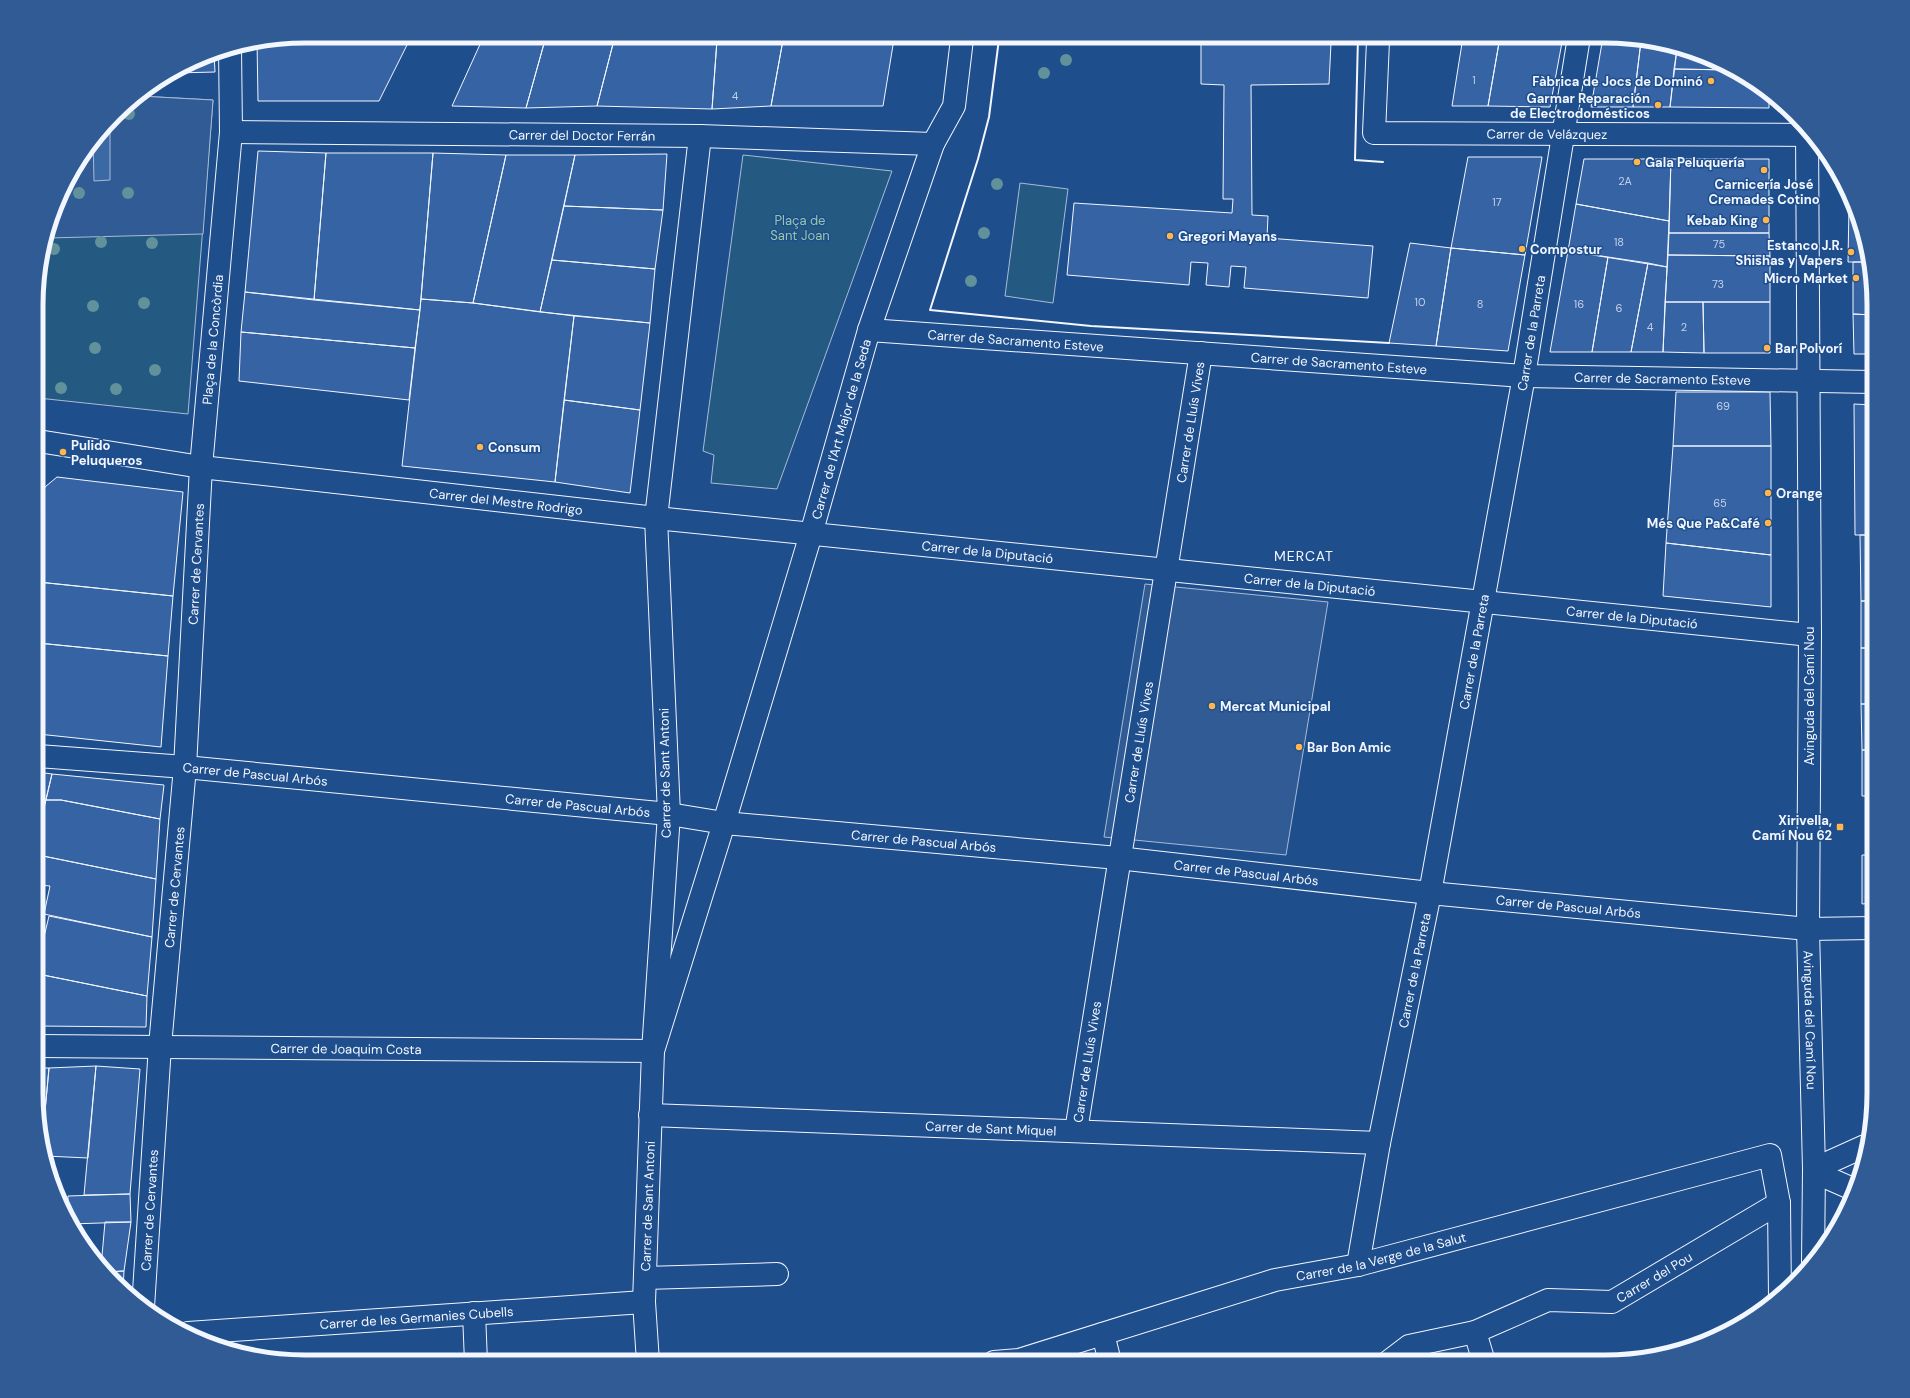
<svg xmlns="http://www.w3.org/2000/svg" width="1910" height="1398" viewBox="0 0 1910 1398" font-family="'DM Sans',sans-serif">
<style>
.green{fill:#245a82;stroke:#a8bbd7}
.parking{fill:#305b95;stroke:#a8bbd7}
.water{fill:#3b69a3;stroke:#a8bbd7}
.building{fill:#3563a3;stroke:#f2f6ff}
.lines{fill:none;stroke-linecap:round;stroke-linejoin:round}
.street-casing{stroke:#f2f6ff;stroke-width:24}
.secondary-casing{stroke:#f2f6ff;stroke-width:24}
.street{stroke:#1f4e8c;stroke-width:22}
.secondary{stroke:#1f4e8c;stroke-width:22}
.wall{stroke:#f2f6ff;stroke-width:2}
.tree{fill:#61919a}
.poi-dot{fill:#ffb74d;stroke:#1f4e8c;stroke-width:1.5}
.labels{text-anchor:middle;dominant-baseline:central;stroke-width:3;stroke-linejoin:round;paint-order:stroke}
.number-label{font-size:11px;fill:#c3d1e8}
.poi-label{font-size:13px;font-weight:bold;fill:#f2f6ff;stroke:#1f4e8c;text-anchor:start}
.street-label{font-size:13px;fill:#f2f6ff;stroke:#1f4e8c}
.park-label{font-size:13px;fill:#97c8a6;stroke:#1f4e8c}
.neighbourhood-label{font-size:14px;letter-spacing:1px;fill:#f2f6ff;stroke:#1f4e8c}
.rim{fill:none;stroke:#f2f6ff;stroke-width:5}
</style>
<rect width="100%" height="100%" fill="#1f4e8c"/>
<path class="green" d="M139,96L213,100L188,414L38,398V270L64,186L92,141L128,103Z
M743,155L892,171L777,489L711,483L714,455L703,451Z
M1020,183L1068,189L1053,303L1005,296Z"/>
<path class="parking" d="M139,96L213,100L203,234L48,238L64,186L92,141L128,103Z
M1145,584L1328,602L1286,855L1104,837Z"/>
<path class="water" d="M110,128V180L94,181L93,140L104,129Z"/>
<path class="building" d="M1463,37H1500L1488,106H1452Z
M1500,37H1563L1550,107L1488,106Z
M1603,37H1622L1641,41L1633,107H1591Z
M779,39H894L883,106H771L783,40Z
M482,40H545L526,108L452,106Z
M545,40H614L597,106L526,108Z
M614,40H717L712,109L597,106Z
M717,40H783L771,106L712,109Z
M257,41H409L379,101H258Z
M1641,41L1677,49L1670,107H1633Z
M1201,43H1331L1329,84L1251,85L1252,215L1268,216L1267,238L1373,246L1368,298L1244,288L1246,267L1231,266L1229,287L1206,285L1208,263L1191,262L1189,285L1067,275L1074,203L1232,213L1233,199H1223L1224,85L1201,84Z
M1677,49L1707,56L1732,70L1674,69Z
M214,53L215,72L176,73L203,56Z
M1674,69L1732,70L1769,92V108L1670,107Z
M258,151L326,153L314,300L245,292Z
M326,153H433L420,310L314,300Z
M433,153L506,155L473,303L421,299Z
M667,154L663,210L564,206L575,155Z
M506,155H575L540,312L473,303Z
M1468,157H1542L1525,255L1451,248Z
M1584,159H1671L1669,221L1576,204Z
M1671,159H1769V233H1669Z
M1576,204L1669,221L1667,267L1568,251Z
M1849,205H1853L1865,236L1869,262H1848Z
M564,206L663,210L655,269L552,260Z
M1669,233H1769L1770,256L1668,255Z
M1410,243L1451,248L1436,346L1389,343Z
M1451,248L1525,255L1508,351L1436,346Z
M1568,251L1608,257L1592,352H1550Z
M1668,255L1770,256V302H1665Z
M1608,257L1648,263L1631,352H1592Z
M552,260L655,269L650,323L540,312Z
M1853,262H1869L1873,288V315L1853,314Z
M1648,263L1667,267L1663,352H1631Z
M245,292L420,310L415,348L241,332Z
M421,299L473,303L574,316L555,482L402,466Z
M1665,302H1703L1704,353L1663,352Z
M1703,302H1770V353H1704Z
M1853,314L1873,315V354H1854Z
M574,316L650,323L640,410L564,400Z
M241,332L415,348L409,400L239,381Z
M1676,392H1770L1771,446H1673Z
M564,400L640,410L630,493L555,482Z
M1854,404L1873,405V535H1855Z
M1673,446H1771V555L1666,543Z
M57,477L183,492L173,596L38,582V507L45,487Z
M1860,535H1873V601H1861Z
M1666,543L1771,555V607L1663,596Z
M38,582L173,596L168,656L38,643Z
M1861,601H1873V648H1861Z
M38,643L168,656L161,747L38,734Z
M1861,648H1873V704H1861Z
M1861,704H1873V750H1862Z
M1862,750H1873V796H1862Z
M38,772L52,774L38,832Z
M52,774L164,785L160,819L61,800H46Z
M46,800H61L160,819L156,879L38,855V832Z
M38,855L156,879L152,937L44,914L50,886L38,885Z
M1862,855H1873V903L1862,904Z
M49,916L152,937L147,996L38,974V962Z
M38,974L147,996L146,1027L38,1026Z
M96,1066L88,1158L45,1156L42,1144L49,1068Z
M96,1066L140,1069L130,1194L84,1195Z
M38,1068H49L42,1144L38,1128Z
M130,1194L131,1222L70,1224L68,1219V1196Z
M105,1222H131L124,1271L105,1272L101,1267Z
M124,1271L123,1289L105,1272Z"/>
<g class="lines">
<defs>
<g id="street">
<path id="s1" d="M1378,41L1374,133L1812,135"/>
<path id="s2" d="M231,132L700,136L933,144"/>
<path id="s3" d="M869,330L1524,376L1873,382"/>
<path id="s4" d="M38,441L201,467L656,518L1810,635"/>
<path id="s5" d="M38,756L185,767L669,814L724,823L1118,858L1430,893L1808,929L1873,928"/>
<path id="s6" d="M38,1046L653,1051L669,814L656,518L700,136"/>
<path id="s7" d="M650,1115L1379,1143"/>
<path id="s8" d="M1076,1131C1116,871 1161,612 1201,353"/>
<path d="M1814,1169L1865,1146"/>
<path d="M1814,1169L1830,1179L1855,1190"/>
<path id="s9" d="M1358,1265L1379,1143L1430,893L1483,601L1524,376L1579,37"/>
<path d="M645,1278L777,1274"/>
<path id="s10" d="M143,1307L160,1046L185,767L201,467L231,132L230,48"/>
<path d="M474,1313L476,1362"/>
<path id="s11" d="M188,1333L644,1302"/>
<path d="M1103,1334L1110,1362"/>
<path id="s12" d="M994,1362L1019,1360L1275,1280L1358,1265L1770,1155L1779,1203L1780,1297"/>
<path d="M1388,1362L1409,1346L1475,1332"/>
<path id="s13" d="M1484,1362L1475,1332L1548,1300L1612,1302L1779,1203"/>
</g>
<g id="secondary">
<path id="s14" d="M1807,130L1810,635L1808,929L1814,1169L1813,1262"/>
<path id="s15" d="M648,1362L644,1302L653,1051L724,823L811,534L869,330L933,144L954,106L962,39"/>
</g>
</defs>
<use href="#street" class="street-casing"/>
<use href="#secondary" class="secondary-casing"/>
<use href="#street" class="street"/>
<use href="#secondary" class="secondary"/>
<path class="wall" d="M1358,37L1355,160L1383,162
M999,39L989,117L978,159L930,310L1091,326L1389,343"/>
</g>
<g class="tree">
<circle cx="1066" cy="60" r="6"/>
<circle cx="1044" cy="73" r="6"/>
<circle cx="129" cy="114" r="6"/>
<circle cx="997" cy="184" r="6"/>
<circle cx="79" cy="193" r="6"/>
<circle cx="128" cy="193" r="6"/>
<circle cx="984" cy="233" r="6"/>
<circle cx="101" cy="242" r="6"/>
<circle cx="152" cy="243" r="6"/>
<circle cx="54" cy="249" r="6"/>
<circle cx="971" cy="281" r="6"/>
<circle cx="144" cy="303" r="6"/>
<circle cx="93" cy="306" r="6"/>
<circle cx="95" cy="348" r="6"/>
<circle cx="155" cy="370" r="6"/>
<circle cx="61" cy="388" r="6"/>
<circle cx="116" cy="389" r="6"/>
</g>
<g class="poi-dot">
<circle cx="1711" cy="81" r="4"/>
<circle cx="1658" cy="105" r="4"/>
<circle cx="1637" cy="162" r="4"/>
<circle cx="1764" cy="170" r="4"/>
<circle cx="1766" cy="220" r="4"/>
<circle cx="1170" cy="236" r="4"/>
<circle cx="1522" cy="249" r="4"/>
<circle cx="1851" cy="252" r="4"/>
<circle cx="1856" cy="278" r="4"/>
<circle cx="1767" cy="348" r="4"/>
<circle cx="480" cy="447" r="4"/>
<circle cx="63" cy="452" r="4"/>
<circle cx="1768" cy="493" r="4"/>
<circle cx="1768" cy="523" r="4"/>
<circle cx="1212" cy="706" r="4"/>
<circle cx="1299" cy="747" r="4"/>
<rect x="1836" y="823" width="8" height="8" rx="2"/>
</g>
<g class="labels">
<g class="number-label">
<text x="1474" y="80">1</text>
<text x="735" y="96">4</text>
<text x="1625" y="181">2A</text>
<text x="1497" y="202">17</text>
<text x="1619" y="242">18</text>
<text x="1719" y="244">75</text>
<text x="1718" y="284">73</text>
<text x="1420" y="302">10</text>
<text x="1480" y="304">8</text>
<text x="1579" y="304">16</text>
<text x="1619" y="308">6</text>
<text x="1650" y="327">4</text>
<text x="1684" y="327">2</text>
<text x="1723" y="406">69</text>
<text x="1720" y="503">65</text>
</g>
<g class="poi-label">
<text x="1703" y="81" text-anchor="end">Fàbrica de Jocs de Dominó</text>
<text x="1650" y="98" text-anchor="end">Garmar Reparación<tspan x="1650" dy="15">de Electrodomésticos</tspan></text>
<text x="1645" y="162">Gala Peluquería</text>
<text x="1764" y="184" text-anchor="middle">Carnicería José<tspan x="1764" dy="15">Cremades Cotino</tspan></text>
<text x="1758" y="220" text-anchor="end">Kebab King</text>
<text x="1178" y="236">Gregori Mayans</text>
<text x="1843" y="245" text-anchor="end">Estanco J.R.<tspan x="1843" dy="15">Shishas y Vapers</tspan></text>
<text x="1530" y="249">Compostur</text>
<text x="1848" y="278" text-anchor="end">Micro Market</text>
<text x="1775" y="348">Bar Polvorí</text>
<text x="71" y="445">Pulido<tspan x="71" dy="15">Peluqueros</tspan></text>
<text x="488" y="447">Consum</text>
<text x="1776" y="493">Orange</text>
<text x="1760" y="523" text-anchor="end">Més Que Pa&amp;Café</text>
<text x="1220" y="706">Mercat Municipal</text>
<text x="1307" y="747">Bar Bon Amic</text>
<text x="1832" y="820" text-anchor="end">Xirivella,<tspan x="1832" dy="15">Camí Nou 62</tspan></text>
</g>
<g class="street-label">
<text stroke="none"><textPath href="#s1" startOffset="265">Carrer de Velázquez</textPath></text>
<text stroke="none"><textPath href="#s2" startOffset="351">Carrer del Doctor Ferrán</textPath></text>
<text stroke="none"><textPath href="#s9" startOffset="948">Carrer de la Parreta</textPath></text>
<text stroke="none"><textPath href="#s10" startOffset="970">Plaça de la Concòrdia</textPath></text>
<text stroke="none"><textPath href="#s3" startOffset="147">Carrer de Sacramento Esteve</textPath></text>
<text stroke="none"><textPath href="#s3" startOffset="471">Carrer de Sacramento Esteve</textPath></text>
<text stroke="none"><textPath href="#s3" startOffset="795">Carrer de Sacramento Esteve</textPath></text>
<text stroke="none"><textPath href="#s8" startOffset="718">Carrer de Lluís Vives</textPath></text>
<text stroke="none"><textPath href="#s15" startOffset="961">Carrer de l'Art Major de la Seda</textPath></text>
<text stroke="none"><textPath href="#s4" startOffset="472">Carrer del Mestre Rodrigo</textPath></text>
<text stroke="none"><textPath href="#s4" startOffset="956">Carrer de la Diputació</textPath></text>
<text stroke="none"><textPath href="#s10" startOffset="745">Carrer de Cervantes</textPath></text>
<text stroke="none"><textPath href="#s4" startOffset="1280">Carrer de la Diputació</textPath></text>
<text stroke="none"><textPath href="#s4" startOffset="1604">Carrer de la Diputació</textPath></text>
<text stroke="none"><textPath href="#s9" startOffset="624">Carrer de la Parreta</textPath></text>
<text transform="translate(1809 696) rotate(-90)">Avinguda del Camí Nou</text>
<text stroke="none"><textPath href="#s8" startOffset="394">Carrer de Lluís Vives</textPath></text>
<text transform="translate(665 773) rotate(-91)">Carrer de Sant Antoni</text>
<text stroke="none"><textPath href="#s5" startOffset="218">Carrer de Pascual Arbós</textPath></text>
<text stroke="none"><textPath href="#s5" startOffset="542">Carrer de Pascual Arbós</textPath></text>
<text stroke="none"><textPath href="#s5" startOffset="890">Carrer de Pascual Arbós</textPath></text>
<text stroke="none"><textPath href="#s5" startOffset="1214">Carrer de Pascual Arbós</textPath></text>
<text stroke="none"><textPath href="#s10" startOffset="421">Carrer de Cervantes</textPath></text>
<text stroke="none"><textPath href="#s5" startOffset="1538">Carrer de Pascual Arbós</textPath></text>
<text stroke="none"><textPath href="#s9" startOffset="300">Carrer de la Parreta</textPath></text>
<text stroke="none"><textPath href="#s14" startOffset="890">Avinguda del Camí Nou</textPath></text>
<text stroke="none"><textPath href="#s6" startOffset="308">Carrer de Joaquim Costa</textPath></text>
<text stroke="none"><textPath href="#s8" startOffset="70">Carrer de Lluís Vives</textPath></text>
<text stroke="none"><textPath href="#s7" startOffset="341">Carrer de Sant Miquel</textPath></text>
<text stroke="none"><textPath href="#s15" startOffset="156">Carrer de Sant Antoni</textPath></text>
<text stroke="none"><textPath href="#s10" startOffset="97">Carrer de Cervantes</textPath></text>
<text stroke="none"><textPath href="#s12" startOffset="402">Carrer de la Verge de la Salut</textPath></text>
<text stroke="none"><textPath href="#s13" startOffset="224">Carrer del Pou</textPath></text>
<text stroke="none"><textPath href="#s11" startOffset="229">Carrer de les Germanies Cubells</textPath></text>
</g>
<g class="park-label">
<text x="800" y="220">Plaça de<tspan x="800" dy="15">Sant Joan</tspan></text>
</g>
<g class="neighbourhood-label">
<text x="1304" y="556">MERCAT</text>
</g>
</g>
<path d="M0 0H1910V1398H0ZM305 43H1605A262 262 0 0 1 1867 305V1093A262 262 0 0 1 1605 1355H305A262 262 0 0 1 43 1093V305A262 262 0 0 1 305 43Z" fill="#305b95" fill-rule="evenodd"/>
<path class="rim" d="M305 43H1605A262 262 0 0 1 1867 305V1093A262 262 0 0 1 1605 1355H305A262 262 0 0 1 43 1093V305A262 262 0 0 1 305 43Z"/>
</svg>
